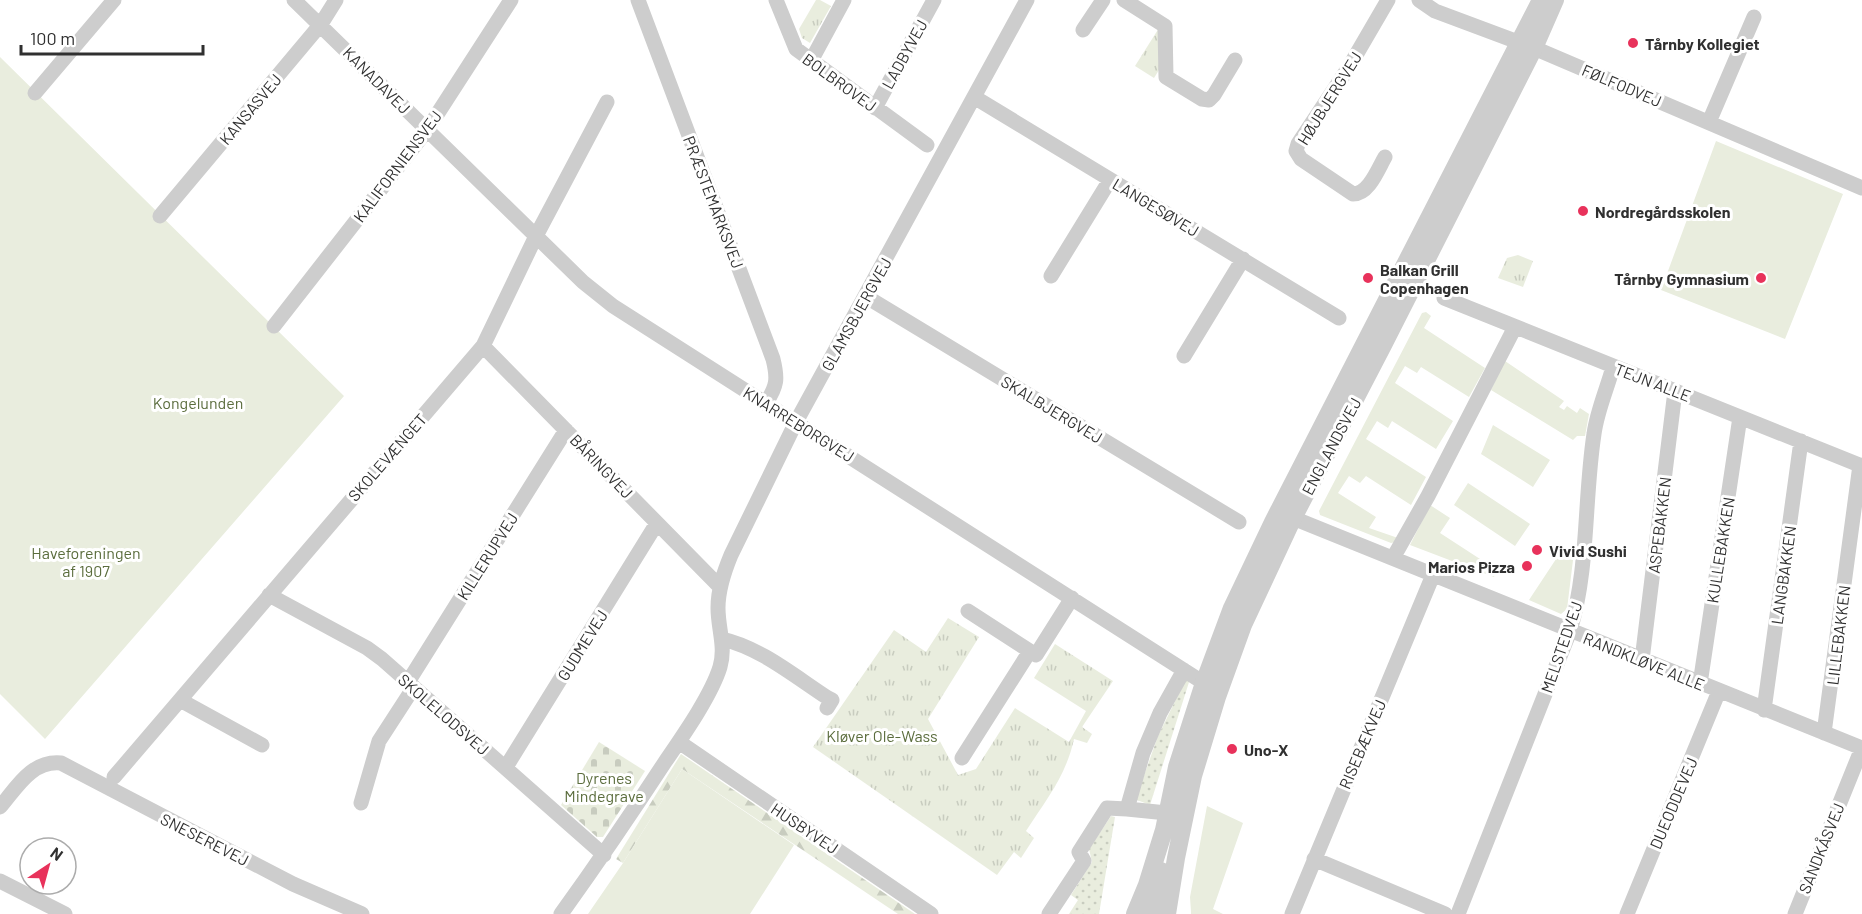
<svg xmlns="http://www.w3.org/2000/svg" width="1862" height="914" viewBox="0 0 1862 914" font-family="Barlow,sans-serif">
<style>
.grass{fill:url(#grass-dots)}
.forest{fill:url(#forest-firs)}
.cemetery{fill:url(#cemetery-stones)}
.park{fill:url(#park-tufts)}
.garden{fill:#e9edde}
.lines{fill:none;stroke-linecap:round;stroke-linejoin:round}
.minor{stroke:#cdcdcd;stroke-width:15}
.tertiary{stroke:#cdcdcd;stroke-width:18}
.poi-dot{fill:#e8325b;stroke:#fff;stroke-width:2}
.labels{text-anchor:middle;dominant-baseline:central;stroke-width:6;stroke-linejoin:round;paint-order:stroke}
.poi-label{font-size:16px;font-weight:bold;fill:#303030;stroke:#fff;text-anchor:start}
.street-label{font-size:16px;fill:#303030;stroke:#fff}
.park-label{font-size:16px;fill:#5b6d3d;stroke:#fff}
</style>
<defs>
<pattern id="grass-dots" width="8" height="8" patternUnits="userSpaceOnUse" patternTransform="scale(1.5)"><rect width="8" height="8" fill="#e9edde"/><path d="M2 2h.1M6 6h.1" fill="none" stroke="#c8ccbf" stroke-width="1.8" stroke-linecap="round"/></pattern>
<pattern id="forest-firs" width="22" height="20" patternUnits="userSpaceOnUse" patternTransform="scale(1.5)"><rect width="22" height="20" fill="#e9edde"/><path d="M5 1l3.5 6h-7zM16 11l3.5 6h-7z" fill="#c8ccbf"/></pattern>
<pattern id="cemetery-stones" width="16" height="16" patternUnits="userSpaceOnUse" patternTransform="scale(1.5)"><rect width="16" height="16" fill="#e9edde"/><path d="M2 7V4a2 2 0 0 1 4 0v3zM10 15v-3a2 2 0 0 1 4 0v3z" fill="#c8ccbf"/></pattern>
<pattern id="park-tufts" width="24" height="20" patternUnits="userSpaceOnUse" patternTransform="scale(1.5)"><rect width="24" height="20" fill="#e9edde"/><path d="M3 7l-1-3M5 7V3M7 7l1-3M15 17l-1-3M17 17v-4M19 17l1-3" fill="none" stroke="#c8ccbf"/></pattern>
</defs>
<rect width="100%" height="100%" fill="#fff"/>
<path class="grass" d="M1190,679L1150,805L1137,800L1136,798L1158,736L1185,681Z
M1111,816L1115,817L1099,914H1069L1078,900L1071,895L1092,862L1089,849Z"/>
<path class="forest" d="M681,754L915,914H898L682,769L623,863L616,859Z"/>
<path class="cemetery" d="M599,742L645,771L603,837H597L561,805Z"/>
<path class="park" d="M816,0H820L831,6L810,43L802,38L799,29Z
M1159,28V70L1154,78L1135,66Z
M1518,255L1533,261L1523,287L1498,278L1507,258Z
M948,618L979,637L928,719L958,775L976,769L1015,708L1069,742L1086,711L1034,678L1055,644L1113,681L1082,727L1092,734L1087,743L1074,739C1066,776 1046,800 1026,831L1034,838L1021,858L1014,852L997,875L813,747L894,630L926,652Z"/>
<path class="garden" d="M0,57L344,396L45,739L0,694Z
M1716,141L1843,194L1785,339L1661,290Z
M1426,312L1431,316L1424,328L1485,368L1469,397L1421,367L1417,373L1405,366L1395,383L1453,421L1436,449L1392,421L1388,428L1377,421L1366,439L1426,477L1411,505L1366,476L1360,483L1349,476L1338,493L1376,517L1369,528L1398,538L1396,542L1391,543L1320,515L1319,511L1422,313Z
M1505,361L1564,401L1559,407L1564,410L1567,406L1577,413L1580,408L1589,414L1585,436H1577L1573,440L1491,390Z
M1493,425L1550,460L1533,487L1481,454Z
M1468,483L1530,524L1515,546L1454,505Z
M1430,505L1450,518L1440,533L1497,570L1494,577L1410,545Z
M1574,552L1567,609L1561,614L1529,600L1560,553Z
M682,769L794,845L750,914H588L623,863Z
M1207,806L1243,823L1213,909L1223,914H1191V912L1190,897Z"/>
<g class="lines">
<path class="minor" d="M294,0L583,282L613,306L1204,683
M638,0L773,359C778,379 777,386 766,403
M776,0L796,49L927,145
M1124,0L1165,26L1166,77L1202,99L1209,100L1214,95L1235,60
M1419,0L1435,11L1534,48L1862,188
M1083,30L1103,0
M811,61L844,0
M35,93L114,0
M974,97L1339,318
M875,108L934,0
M1709,122L1754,17
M1385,157C1378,169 1369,194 1353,194L1301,159L1296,151L1298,144L1349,67L1388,0
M160,216L321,24L336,0
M1051,276L1110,180
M865,296L1239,522
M1444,298L1862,466
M274,326L427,130L511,0
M483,346L720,587
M1184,356L1243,259
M1293,518L1862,748L1795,914
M1393,558L1428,496L1515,327
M269,595L367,648L382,659L604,855
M968,611L1036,655L1072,598
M722,639C761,648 794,676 828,698L832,700L827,708
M1642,660L1675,391
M408,682L566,430
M1700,684L1740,417
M180,700L262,745
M1764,710L1801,441
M1824,733L1860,465
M679,742L931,914
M962,758L1030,651
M506,767L657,523
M114,777L483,346L536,236L607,102
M361,803L379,741L414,687
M0,807C17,787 32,760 61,763L293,884L362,914
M1167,813L1127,809L1143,753L1160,713L1184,670
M1314,859L1445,914
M0,881L65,914
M561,914C597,864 631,814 665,762C682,737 711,696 720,667C726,647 718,629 718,608C718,589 724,572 731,555L796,422L1027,0
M1049,914L1084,861L1079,852L1107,808L1127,809
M1292,914L1433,575
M1458,914L1570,631C1589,567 1584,499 1594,434C1597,411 1607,389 1613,367
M1627,914L1719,691"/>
<path class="tertiary" d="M1135,914L1147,885L1164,830L1177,767L1204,683L1232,608L1273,522L1541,0
M1152,914L1161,871
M1167,914L1176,858L1193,776L1217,697L1243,625L1293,518L1382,347L1534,48L1555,0"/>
</g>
<g class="poi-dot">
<circle cx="1633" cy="43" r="6"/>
<circle cx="1583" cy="211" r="6"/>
<circle cx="1368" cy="278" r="6"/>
<circle cx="1761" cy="278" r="6"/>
<circle cx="1537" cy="550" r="6"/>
<circle cx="1527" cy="566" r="6"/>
<circle cx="1232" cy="749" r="6"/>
</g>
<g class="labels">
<g class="poi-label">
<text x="1645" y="43">Tårnby Kollegiet</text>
<text x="1595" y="211">Nordregårdsskolen</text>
<text x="1380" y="269">Balkan Grill<tspan x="1380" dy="18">Copenhagen</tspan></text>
<text x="1749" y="278" text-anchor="end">Tårnby Gymnasium</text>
<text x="1549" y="550">Vivid Sushi</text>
<text x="1515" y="566" text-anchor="end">Marios Pizza</text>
<text x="1244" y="749">Uno-X</text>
</g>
<g class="street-label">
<text transform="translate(904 54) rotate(-61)">LADBYVEJ</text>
<text transform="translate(377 80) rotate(45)">KANADAVEJ</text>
<text transform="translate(840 82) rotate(36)">BOLBROVEJ</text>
<text transform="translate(1622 85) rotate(23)">FØLFODVEJ</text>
<text transform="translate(1329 98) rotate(-58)">HØJBJERGVEJ</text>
<text transform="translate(250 109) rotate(-50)">KANSASVEJ</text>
<text transform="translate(397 166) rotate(-53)">KALIFORNIENSVEJ</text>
<text transform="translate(714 202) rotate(69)">PRÆSTEMARKSVEJ</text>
<text transform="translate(1156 207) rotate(31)">LANGESØVEJ</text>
<text transform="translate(856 314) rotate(-61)">GLAMSBJERGVEJ</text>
<text transform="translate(1653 382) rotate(21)">TEJN ALLE</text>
<text transform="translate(1052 409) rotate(31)">SKALBJERGVEJ</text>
<text transform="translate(799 424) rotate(32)">KNARREBORGVEJ</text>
<text transform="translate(1331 446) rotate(-62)">ENGLANDSVEJ</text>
<text transform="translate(387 457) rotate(-49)">SKOLEVÆNGET</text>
<text transform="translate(602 466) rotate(46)">BÅRINGVEJ</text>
<text transform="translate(1659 525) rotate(-83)">ASPEBAKKEN</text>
<text transform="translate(1720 550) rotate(-81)">KULLEBAKKEN</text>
<text transform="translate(487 556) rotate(-58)">KILLERUPVEJ</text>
<text transform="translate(1783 575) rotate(-82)">LANGBAKKEN</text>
<text transform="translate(1838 635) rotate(-83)">LILLEBAKKEN</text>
<text transform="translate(582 645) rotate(-58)">GUDMEVEJ</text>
<text transform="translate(1561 647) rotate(-71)">MELSTEDVEJ</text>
<text transform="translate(1644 661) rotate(22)">RANDKLØVE ALLE</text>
<text transform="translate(444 714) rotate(41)">SKOLELODSVEJ</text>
<text transform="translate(1362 744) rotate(-67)">RISEBÆKVEJ</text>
<text transform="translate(1673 803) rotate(-67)">DUEODDEVEJ</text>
<text transform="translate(805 828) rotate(34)">HUSBYVEJ</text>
<text transform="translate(205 839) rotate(27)">SNESEREVEJ</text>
<text transform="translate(1821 848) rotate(-68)">SANDKÅSVEJ</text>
</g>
<g class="park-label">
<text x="198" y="402">Kongelunden</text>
<text x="86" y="552">Haveforeningen<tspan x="86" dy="18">af 1907</tspan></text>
<text x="882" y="735">Kløver Ole-Wass</text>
<text x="604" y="777">Dyrenes<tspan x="604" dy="18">Mindegrave</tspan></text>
</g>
</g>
<g transform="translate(48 866) rotate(36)"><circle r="28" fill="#ffffff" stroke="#acacac" stroke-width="1.5"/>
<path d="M0-4.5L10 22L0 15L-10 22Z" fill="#e8325b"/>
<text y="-9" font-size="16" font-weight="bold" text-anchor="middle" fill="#303030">N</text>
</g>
<path d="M21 45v9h182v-9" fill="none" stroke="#303030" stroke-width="3"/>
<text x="30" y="45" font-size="18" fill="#303030" stroke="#ffffff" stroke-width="4.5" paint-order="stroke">100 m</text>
</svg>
